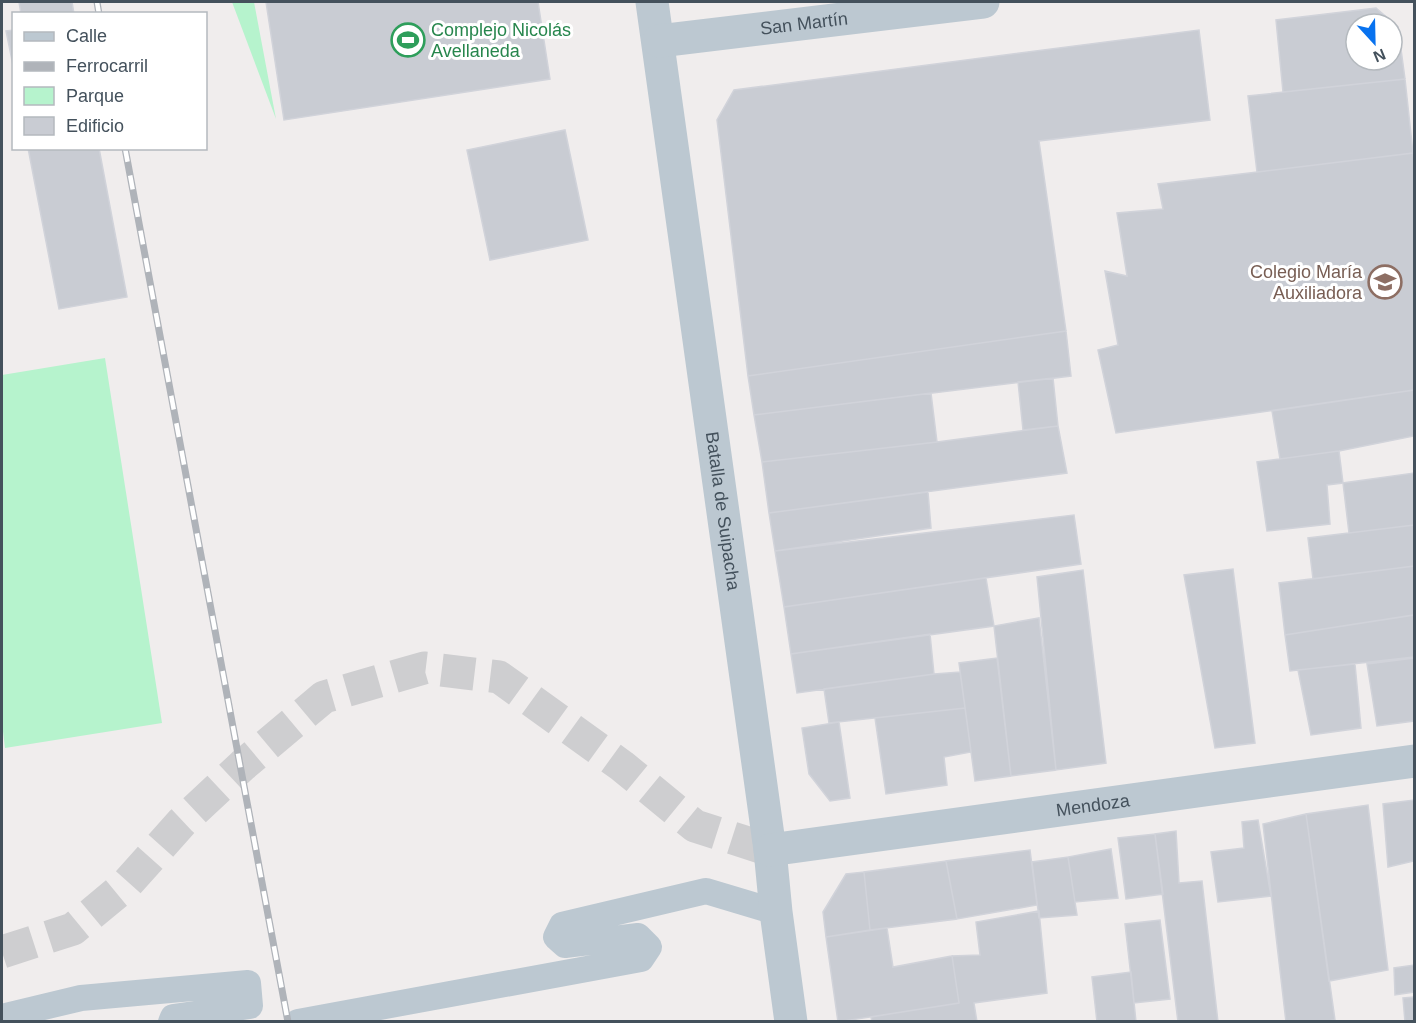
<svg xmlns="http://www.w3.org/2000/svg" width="1416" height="1023" viewBox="0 0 1416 1023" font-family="Helvetica,sans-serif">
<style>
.green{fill:#b6f3cd}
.building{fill:#c9ccd3;stroke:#d1d3da;stroke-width:1.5;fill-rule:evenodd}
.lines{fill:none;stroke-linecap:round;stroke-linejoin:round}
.minor-tunnel{stroke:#ceced0;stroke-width:33;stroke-dasharray:33 16;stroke-linecap:butt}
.pedestrian{stroke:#bcc8d1;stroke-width:26}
.minor{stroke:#bcc8d1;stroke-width:33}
.rail-casing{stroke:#afb3b9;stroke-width:7}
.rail{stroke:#fff;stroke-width:4.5;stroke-dasharray:14;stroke-linecap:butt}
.labels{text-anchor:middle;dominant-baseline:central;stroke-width:6;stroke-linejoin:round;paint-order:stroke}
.street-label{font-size:18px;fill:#44515c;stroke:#fff}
.leisure-label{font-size:18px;fill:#27864d;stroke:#fff;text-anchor:start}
.education-label{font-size:18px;fill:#785e54;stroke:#fff;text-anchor:end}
</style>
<rect width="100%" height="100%" fill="#f0eded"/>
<path class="green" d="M232,2H254L276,119Z
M105,358L162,723L5,748L2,723V375Z"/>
<path class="building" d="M19,2H72L74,14H21Z
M266,2H538L550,79L284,120Z
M1376,8L1398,27L1405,79L1283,92L1276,20ZM1356,24H1392V60H1356Z
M14,30V70L6,31Z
M1199,30L1210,120L1039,141L1066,331L748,376L717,120L734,90Z
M1405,79L1413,153L1257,172L1248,96Z
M565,130L588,240L490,260L467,150Z
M28,148H99L127,297L59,309Z
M1413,153L1414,160V390L1116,433L1098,350L1118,345L1105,271L1127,276L1117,213L1163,209L1158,184Z
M1066,331L1071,376L754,415L748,376Z
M1053,378L1058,426L1023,430L1018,382Z
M1414,390V436L1339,451L1280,459L1272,411Z
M931,393L937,442L762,462L754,415Z
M1058,426L1067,473L769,513L762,462L937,442Z
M1339,451L1343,483L1327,485L1330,524L1267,531L1257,462Z
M1414,473V525L1349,533L1343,483Z
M928,492L931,528L775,551L769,513Z
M1074,515L1081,564L784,607L775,551Z
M1414,525V566L1313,579L1308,538Z
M1414,566V615L1285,635L1279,583Z
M1233,569L1255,743L1215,748L1184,575Z
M1083,570L1106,763L1056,770L1037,577Z
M986,578L994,626L791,654L784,607Z
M1414,615V657L1290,671L1285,635Z
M1039,618L1056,770L1011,776L994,626Z
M930,634L934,674L797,693L791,654Z
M997,658L1011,776L975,781L959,663Z
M1414,658V721L1377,726L1367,664Z
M1355,664L1361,728L1311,735L1298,670Z
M960,672L965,708L829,723L824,689L934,674Z
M965,708L971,752L944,757L947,785L886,794L875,718Z
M839,722L850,798L830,801L809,774L802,728Z
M1414,800V861L1388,867L1383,804Z
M1368,805L1388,970L1329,981L1306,814Z
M1306,814L1335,1020L1321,1022H1286L1263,824Z
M1258,820L1271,896L1218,902L1211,852L1244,848L1242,822Z
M1176,831L1179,883L1202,881L1218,1022H1178L1155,834Z
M1155,834L1163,894L1126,899L1118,838Z
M1111,849L1118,898L1075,902L1068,857Z
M1030,850L1037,905L957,919L946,861Z
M1068,857L1077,915L1039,918L1032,862Z
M946,861L957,919L870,930L864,872Z
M864,872L870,930L826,937L823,912L846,874Z
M1039,911L1047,993L974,1003L977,1022H872L871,1017L959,1003L952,956L980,955L976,922Z
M1160,920L1170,999L1134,1003L1125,924Z
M887,928L893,967L952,956L959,1003L838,1022L826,937Z
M1414,965V992L1395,995L1394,968Z
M1131,972L1136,1022H1097L1092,977Z
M1414,997V1022H1405L1403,998Z"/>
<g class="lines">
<path class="minor-tunnel" d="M2,952L73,929L125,886L182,822L243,765L324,697L424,668L499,677L622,766L695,826L770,850"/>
<path class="pedestrian" d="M2,1017L81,998L248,983L250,1006L173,1017L171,1022
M298,1022L641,959L649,947L638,936L565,945L556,937L562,925L706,891L776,912"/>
<g class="minor">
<path id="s1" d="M652,2L770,850L776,912L791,1022"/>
<path id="s2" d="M659,41L983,2"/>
<path id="s3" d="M770,850L1414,761"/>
</g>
<defs>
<path id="rail" d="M97,2L99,14
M125,148L288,1022"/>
</defs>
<use href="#rail" class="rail-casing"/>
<use href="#rail" class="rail"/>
</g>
<defs>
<symbol id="stadium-ring" viewBox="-11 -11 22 22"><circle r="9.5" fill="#fff" stroke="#2e9e5b" stroke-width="1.5"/><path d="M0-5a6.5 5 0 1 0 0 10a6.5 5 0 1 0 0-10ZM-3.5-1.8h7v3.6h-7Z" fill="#2e9e5b"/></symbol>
<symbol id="school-ring" viewBox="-11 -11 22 22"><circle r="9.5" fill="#fff" stroke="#8d6e63" stroke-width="1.5"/><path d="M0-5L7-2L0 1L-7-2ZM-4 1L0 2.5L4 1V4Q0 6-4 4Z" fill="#8d6e63"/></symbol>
</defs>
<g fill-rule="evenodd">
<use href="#stadium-ring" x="389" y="21" width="38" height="38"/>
<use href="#school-ring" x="1366" y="263" width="38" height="38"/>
</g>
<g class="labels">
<g class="street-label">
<text stroke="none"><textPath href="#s2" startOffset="146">San Martín</textPath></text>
<text stroke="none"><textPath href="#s1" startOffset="514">Batalla de Suipacha</textPath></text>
<text stroke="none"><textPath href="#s3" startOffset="326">Mendoza</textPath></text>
</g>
<g class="leisure-label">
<text x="431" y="30">Complejo Nicolás<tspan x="431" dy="21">Avellaneda</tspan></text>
</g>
<g class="education-label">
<text x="1362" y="272">Colegio María<tspan x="1362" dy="21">Auxiliadora</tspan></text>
</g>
</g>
<rect width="1416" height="1023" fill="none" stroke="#44515c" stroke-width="6"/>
<rect x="12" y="12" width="195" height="138" fill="#ffffff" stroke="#b4b9be" stroke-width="1.5"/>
<rect x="24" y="32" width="30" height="9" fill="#bcc8d1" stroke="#b4b9be" stroke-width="1.5"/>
<text x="66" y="42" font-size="18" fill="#44515c">Calle</text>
<rect x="24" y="62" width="30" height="9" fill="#afb3b9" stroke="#b4b9be" stroke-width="1.5"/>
<text x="66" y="72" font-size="18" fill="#44515c">Ferrocarril</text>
<rect x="24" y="87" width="30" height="18" fill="#b6f3cd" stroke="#b4b9be" stroke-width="1.5"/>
<text x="66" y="102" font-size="18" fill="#44515c">Parque</text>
<rect x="24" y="117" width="30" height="18" fill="#c9ccd3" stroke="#b4b9be" stroke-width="1.5"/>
<text x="66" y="132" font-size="18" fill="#44515c">Edificio</text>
<g transform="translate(1374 42) rotate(158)"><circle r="28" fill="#ffffff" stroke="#b4b9be" stroke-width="1.5"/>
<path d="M0-4.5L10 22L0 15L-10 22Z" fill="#0872ef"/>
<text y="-9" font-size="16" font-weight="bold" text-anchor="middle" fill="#44515c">N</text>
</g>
</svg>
